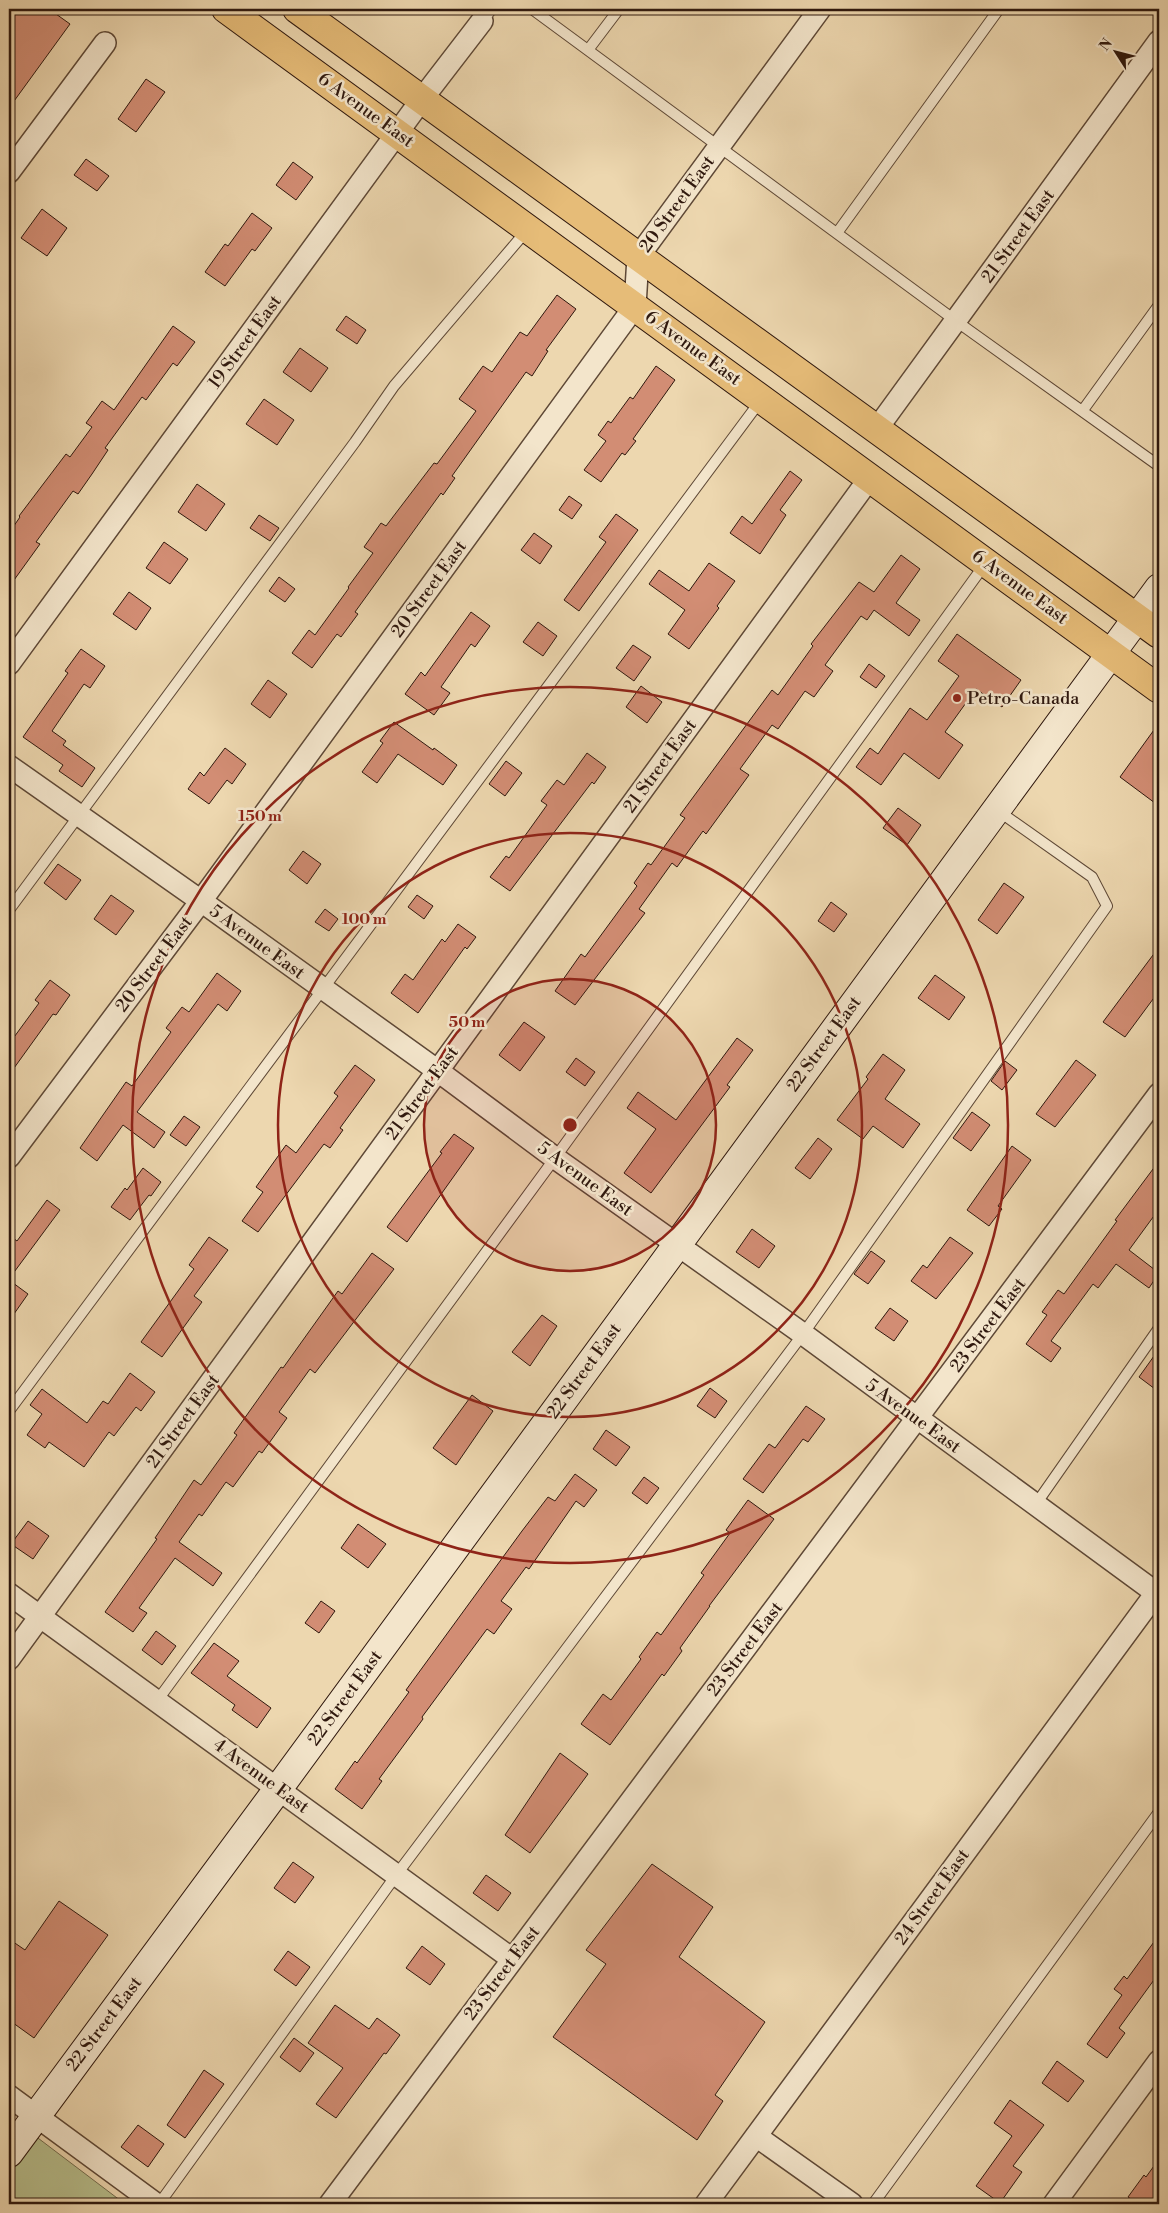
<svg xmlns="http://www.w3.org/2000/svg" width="1168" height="2213" viewBox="0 0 1168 2213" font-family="'Libre Bodoni',serif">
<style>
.green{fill:#b7be8c;stroke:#736b4d}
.building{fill:#d28d74;stroke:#2f180e}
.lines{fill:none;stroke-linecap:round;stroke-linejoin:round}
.lane-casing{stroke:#5e4836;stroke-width:12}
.street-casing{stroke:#5e4836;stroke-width:24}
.secondary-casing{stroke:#2f180e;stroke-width:30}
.primary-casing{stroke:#2f180e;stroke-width:30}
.lane{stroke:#f3e5cb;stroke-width:10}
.street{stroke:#f3e5cb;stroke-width:21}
.secondary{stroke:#f3e5cb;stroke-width:28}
.primary{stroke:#e6bc78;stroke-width:28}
.ring{fill:none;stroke:#8f2418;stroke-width:2.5}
.poi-dot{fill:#8f2418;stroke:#f3e5cb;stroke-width:2}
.labels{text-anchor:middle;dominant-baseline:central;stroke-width:5;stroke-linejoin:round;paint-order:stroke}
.street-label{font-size:18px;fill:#2f180e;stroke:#f3e5cb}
.poi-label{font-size:18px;fill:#2f180e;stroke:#f3e5cb;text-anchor:start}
.centre{fill:#8f2418;stroke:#f3e5cb;stroke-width:2.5}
.ring-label{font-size:15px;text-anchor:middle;font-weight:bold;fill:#8f2418;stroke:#f3e5cb;stroke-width:5;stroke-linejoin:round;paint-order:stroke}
</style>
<rect width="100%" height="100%" fill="#edd7af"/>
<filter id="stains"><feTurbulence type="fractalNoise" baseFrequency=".004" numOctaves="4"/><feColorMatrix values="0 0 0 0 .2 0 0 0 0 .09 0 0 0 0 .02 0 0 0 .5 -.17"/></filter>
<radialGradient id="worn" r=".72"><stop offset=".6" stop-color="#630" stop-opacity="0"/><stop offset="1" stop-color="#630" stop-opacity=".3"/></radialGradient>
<path class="green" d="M30,2132L125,2204H9V2161Z"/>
<path class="building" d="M9,9H49L70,24L9,108Z
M146,79L165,92L136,132L118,119Z
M86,159L109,176L97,191L74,175Z
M293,162L313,177L296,200L276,185Z
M42,209L67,228L47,256L21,238Z
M252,213L272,228L255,251L252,249L225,286L205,272L225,244L228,246Z
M557,295L576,309L546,350L548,351L532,376L526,372L452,476L455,478L443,495L441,493L355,612L358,614L341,637L337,634L312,668L292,653L309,630L315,635L349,588L348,587L373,553L364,547L381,523L386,526L434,463L437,464L476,411L459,399L483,366L492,372L520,332L527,336Z
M346,316L366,330L357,344L336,330Z
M173,326L195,342L177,366L173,363L146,400L142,397L105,448L108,450L92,474L78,494L73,491L36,542L40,544L9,587V533L20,517L19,516L66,454L70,457L92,427L86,423L102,401L114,410Z
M300,348L328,368L311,392L283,372Z
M656,366L675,380L633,439L636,441L625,455L622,453L601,482L584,470L606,441L598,435L608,421L611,423L630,397L633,399Z
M264,399L294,420L277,445L246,424Z
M790,471L802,480L780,510L786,515L760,554L730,533L742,516L752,524Z
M197,484L225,504L206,531L178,512Z
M569,496L582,505L572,519L559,510Z
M616,514L638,530L579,611L564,600L606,542L599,537Z
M259,515L279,528L270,541L250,528Z
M534,533L552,546L540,564L521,550Z
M164,542L188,559L170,584L146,568Z
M901,555L920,569L896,603L920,620L909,636L874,610L867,620L861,616L825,665L833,671L814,697L805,691L778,729L772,725L740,769L749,775L706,834L703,831L677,867L672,863L639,909L645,913L575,1005L555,991L581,954L585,957L637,886L634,883L648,863L651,865L685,818L680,815L772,690L778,695L813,646L811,644L859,582L874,592Z
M709,563L735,581L717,606L719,608L689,649L668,634L685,610L649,584L659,570L689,591Z
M279,577L295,589L285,602L269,591Z
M129,592L151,608L136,630L113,614Z
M471,612L490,626L475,647L471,644L441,687L450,693L434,715L405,694L421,672L425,676Z
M538,622L557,636L543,656L523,642Z
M957,634L1021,680L1002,707L976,689L945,732L963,745L939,779L904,753L881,785L856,767L870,748L878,754L910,708L927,720L959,676L938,661Z
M633,645L651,657L634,681L616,668Z
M81,649L105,666L90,688L84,684L52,731L66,741L63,745L95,768L82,787L59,771L63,765L23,737L68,673L65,671Z
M869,664L885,676L876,688L860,677Z
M268,680L287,694L270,718L251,704Z
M641,686L662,702L647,723L626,707Z
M394,722L433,750L434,748L457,765L443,785L398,754L377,783L362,772L383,743L380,741Z
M1159,723V806L1120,777Z
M225,748L246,764L232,784L227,780L209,804L188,789L200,772L204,776Z
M587,753L606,767L594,784L592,782L510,891L490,877L506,856L509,858L547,805L541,801L557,780L564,785Z
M506,761L522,773L505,796L489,784Z
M898,808L921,825L907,845L883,828Z
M303,851L321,864L307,884L289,870Z
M58,864L81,880L66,900L44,883Z
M1004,883L1024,897L997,934L978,920Z
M111,895L134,911L116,935L94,919Z
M417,895L433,906L424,919L408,907Z
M831,902L847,914L834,932L818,921Z
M325,909L338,919L329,931L315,922Z
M458,924L476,937L467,949L465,947L418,1013L391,993L405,974L413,980L442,939L445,942Z
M1159,947V991L1125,1037L1103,1022Z
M217,973L241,991L227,1011L218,1004L137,1112L165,1132L154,1148L123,1125L97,1161L80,1148L126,1082L132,1086L171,1032L166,1028L182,1007L189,1012Z
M935,975L965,997L949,1020L918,998Z
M50,980L70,995L56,1015L53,1014L9,1075V1044L39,1003L35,1000Z
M524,1022L545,1037L520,1071L499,1055Z
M737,1038L753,1050L727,1085L730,1087L651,1193L624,1173L656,1129L627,1108L638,1092L676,1120Z
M883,1054L905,1070L885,1099L920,1124L903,1148L873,1126L863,1139L837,1120L868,1079L866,1077Z
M576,1058L595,1072L585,1086L566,1072Z
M1076,1060L1096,1075L1055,1127L1036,1114Z
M1005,1061L1017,1070L1002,1090L991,1081Z
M355,1065L375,1080L340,1128L343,1130L330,1148L324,1144L258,1232L242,1221L263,1192L256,1187L286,1145L296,1153L338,1096L334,1093Z
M972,1112L990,1125L971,1151L953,1138Z
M184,1116L200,1127L186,1146L170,1135Z
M454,1134L474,1148L407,1242L387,1227L442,1153L440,1152Z
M818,1138L832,1149L810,1179L795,1168Z
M1012,1146L1031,1160L998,1206L1002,1209L989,1226L967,1210Z
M1159,1161V1209L1129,1250L1159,1273L1149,1288L1116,1264L1098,1288L1093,1284L1051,1341L1061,1348L1051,1362L1026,1344L1047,1315L1042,1312L1058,1290L1064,1294L1117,1221L1115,1220Z
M143,1168L161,1182L151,1196L149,1195L130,1220L111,1207L125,1188L127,1190Z
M47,1200L60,1210L9,1279V1235L17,1241Z
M752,1229L775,1246L759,1268L736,1252Z
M209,1237L228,1250L194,1296L202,1302L162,1357L141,1342L194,1269L189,1265Z
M950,1237L973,1253L936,1299L911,1281L923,1265L927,1268Z
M871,1251L885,1261L868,1284L854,1274Z
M372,1253L394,1269L315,1373L310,1369L279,1412L287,1418L262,1453L259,1451L233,1487L226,1482L202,1516L199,1514L179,1542L222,1573L213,1586L175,1558L139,1608L147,1613L133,1632L105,1612L157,1539L155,1538L194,1480L201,1485L237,1435L234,1433L281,1367L283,1368L338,1291L342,1294Z
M9,1280L28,1294L9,1321Z
M890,1308L908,1321L894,1341L875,1328Z
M542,1315L557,1326L530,1366L512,1352Z
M1159,1349V1392L1139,1377Z
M130,1373L155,1392L141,1411L136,1407L114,1436L109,1432L84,1467L49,1442L45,1448L27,1435L42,1414L30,1405L42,1389L87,1423L103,1401L108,1404Z
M710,1388L727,1401L715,1418L697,1406Z
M472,1395L493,1411L456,1465L433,1448Z
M806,1406L825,1419L808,1442L803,1439L763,1493L743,1479L769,1444L775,1448Z
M606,1430L630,1447L616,1466L593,1449Z
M575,1474L597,1490L584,1507L576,1501L529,1569L526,1567L501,1601L512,1609L494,1634L487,1629L422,1717L423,1719L379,1779L382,1781L362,1809L335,1789L355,1761L357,1763L409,1692L406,1690L522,1531L548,1497L555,1501Z
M644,1477L659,1488L647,1504L632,1493Z
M748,1500L774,1519L709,1606H710L680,1648L682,1651L664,1676L662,1674L610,1745L581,1724L603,1694L611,1700L641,1659L639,1657L657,1632L661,1635L704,1575L701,1573L730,1533L726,1530Z
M28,1521L49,1536L33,1559L11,1544Z
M358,1524L386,1544L368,1568L341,1548Z
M321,1601L335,1611L319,1633L305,1623Z
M156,1631L176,1646L162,1665L142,1650Z
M214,1643L239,1661L227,1676L271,1708L257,1728L232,1710L235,1705L191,1673Z
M560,1753L588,1774L530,1853L505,1835Z
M293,1862L314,1877L295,1903L274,1888Z
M652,1864L713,1907L679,1957L765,2022L715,2095L723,2101L697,2140L553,2037L606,1964L586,1950Z
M486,1875L511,1893L498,1911L473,1893Z
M59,1901L108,1935L34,2038L9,2020V1939L25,1950Z
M1159,1935V1973L1119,2028L1125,2033L1107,2058L1087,2044L1122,1995L1114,1989L1124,1976L1127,1979Z
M422,1946L445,1964L430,1985L406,1968Z
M288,1951L310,1967L296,1986L274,1970Z
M335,2005L369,2029L377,2018L400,2035L386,2054L384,2053L336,2118L316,2104L343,2068L308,2043Z
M294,2038L314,2053L300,2072L280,2057Z
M1057,2061L1084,2081L1068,2102L1042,2083Z
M204,2070L224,2084L185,2138L167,2125Z
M1010,2100L1044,2125L1013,2166L1022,2172L1000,2203L976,2186L1012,2136L994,2123Z
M138,2125L164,2144L148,2167L121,2147Z
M1159,2159V2204H1139L1128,2197L1144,2175L1146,2177Z"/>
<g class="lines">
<defs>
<path id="lane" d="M532,9L956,321L1159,466
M482,21L492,9
M588,50L619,9
M837,233L999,9
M1083,410L1159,305
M9,910L355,442L394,386L528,229
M9,1411L761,400
M1036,1504L1159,1328
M157,1701L555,1158L985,564
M159,2204L397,1874L803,1334L1107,906L1092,877L997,810
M873,2204L1159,1812"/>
<path id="street" d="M9,172L105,43
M876,430L1159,41
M9,664L422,99L482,21
M9,766L201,901L438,1071L555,1158L803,1334L1159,1595
M9,1157L201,901L635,306L638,257L820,9
M9,1594L512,1959
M9,1659L869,479
M9,2096L156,2204
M756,2136L852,2204
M330,2204L1159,1094
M706,2204L1159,1589
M1054,2204L1159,2061"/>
<path id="secondary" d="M9,2153L278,1789L1159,588"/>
<path id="primary" d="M226,9L1159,689
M297,9L1159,634"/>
</defs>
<use href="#lane" class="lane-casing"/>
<use href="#street" class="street-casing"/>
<use href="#secondary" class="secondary-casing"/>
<use href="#primary" class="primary-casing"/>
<use href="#lane" class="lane"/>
<use href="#street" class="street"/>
<use href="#secondary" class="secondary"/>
<use href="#primary" class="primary"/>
</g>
<circle cx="570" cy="1125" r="146" fill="#8f2418" fill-opacity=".12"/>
<g class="ring">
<circle cx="570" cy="1125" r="146"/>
<circle cx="570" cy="1125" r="292"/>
<circle cx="570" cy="1125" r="438"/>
</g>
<circle class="poi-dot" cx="957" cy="698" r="5"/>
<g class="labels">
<g class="street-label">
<text transform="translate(366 110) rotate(36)">6 Avenue East</text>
<text transform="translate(677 204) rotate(-54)">20 Street East</text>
<text transform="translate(1018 236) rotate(-54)">21 Street East</text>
<text transform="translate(245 342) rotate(-54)">19 Street East</text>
<text transform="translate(693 348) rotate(36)">6 Avenue East</text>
<text transform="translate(1020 587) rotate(36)">6 Avenue East</text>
<text transform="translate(429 589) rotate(-54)">20 Street East</text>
<text transform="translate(660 766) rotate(-54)">21 Street East</text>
<text transform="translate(257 942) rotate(36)">5 Avenue East</text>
<text transform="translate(154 964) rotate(-53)">20 Street East</text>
<text transform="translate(824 1044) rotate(-54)">22 Street East</text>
<text transform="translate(422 1093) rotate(-54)">21 Street East</text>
<text transform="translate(585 1179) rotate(36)">5 Avenue East</text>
<text transform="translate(988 1325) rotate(-53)">23 Street East</text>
<text transform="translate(584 1371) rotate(-54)">22 Street East</text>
<text transform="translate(913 1416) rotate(36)">5 Avenue East</text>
<text transform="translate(183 1421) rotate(-54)">21 Street East</text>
<text transform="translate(745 1649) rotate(-53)">23 Street East</text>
<text transform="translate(345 1698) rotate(-54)">22 Street East</text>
<text transform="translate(261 1776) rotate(36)">4 Avenue East</text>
<text transform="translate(932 1897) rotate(-54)">24 Street East</text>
<text transform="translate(502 1973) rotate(-53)">23 Street East</text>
<text transform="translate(104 2024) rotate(-53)">22 Street East</text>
</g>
<g class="poi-label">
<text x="967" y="698">Petro-Canada</text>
</g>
</g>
<circle cx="570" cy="1125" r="8" class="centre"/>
<g class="ring-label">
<text x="260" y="821">150 m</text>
<text x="364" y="924">100 m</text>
<text x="467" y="1027">50 m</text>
</g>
<rect width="1168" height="2213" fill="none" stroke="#edd7af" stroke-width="30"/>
<rect x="10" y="10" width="1148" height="2193" fill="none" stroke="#2f180e" stroke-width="2.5"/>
<rect x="15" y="15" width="1138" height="2183" fill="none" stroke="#2f180e"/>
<g transform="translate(1116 52) rotate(306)" stroke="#f3e5cb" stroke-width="4" paint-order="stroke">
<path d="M0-4L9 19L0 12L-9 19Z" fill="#2f180e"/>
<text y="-8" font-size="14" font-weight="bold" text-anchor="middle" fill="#2f180e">N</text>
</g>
<rect width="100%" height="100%" filter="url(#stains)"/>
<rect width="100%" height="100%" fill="url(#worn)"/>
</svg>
